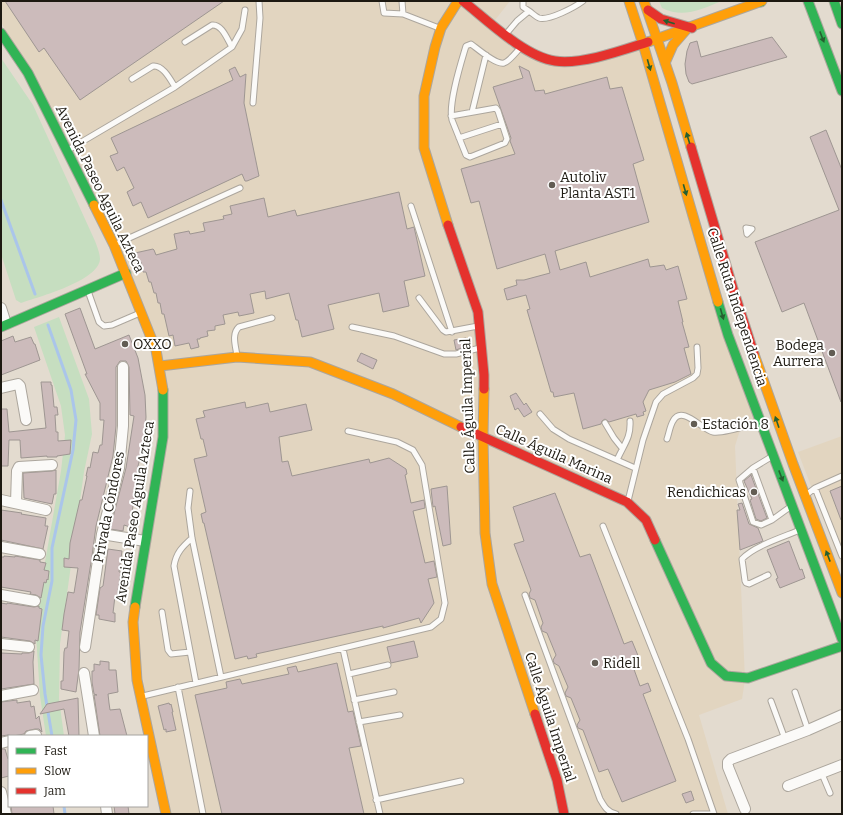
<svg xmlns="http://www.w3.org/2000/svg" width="843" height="815" viewBox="0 0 843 815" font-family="Bitter,serif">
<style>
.built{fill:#e2d5c0}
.green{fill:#c6dec0}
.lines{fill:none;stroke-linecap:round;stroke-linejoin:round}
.stream{stroke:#aac5ea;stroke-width:3}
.building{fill:#cbb;stroke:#9e9692}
.lane-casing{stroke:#aca69d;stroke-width:7}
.street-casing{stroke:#aca69d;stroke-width:12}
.fast-casing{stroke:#aca69d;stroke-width:11}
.slow-casing{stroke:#aca69d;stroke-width:11}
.jam-casing{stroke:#aca69d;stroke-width:11}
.lane{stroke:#fbfaf8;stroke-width:5}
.street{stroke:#fbfaf8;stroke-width:10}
.fast{stroke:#30b455;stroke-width:9}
.slow{stroke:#ff9f0a;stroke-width:9}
.jam{stroke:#e5322d;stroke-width:9}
.oneway{fill:#265f30}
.poi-dot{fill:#625d54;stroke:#fff;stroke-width:1.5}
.labels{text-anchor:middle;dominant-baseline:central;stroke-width:4;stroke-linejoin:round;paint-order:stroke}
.poi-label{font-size:14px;fill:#1d1911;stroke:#fff;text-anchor:start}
.street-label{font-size:14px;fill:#1d1911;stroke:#fff}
</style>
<rect width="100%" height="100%" fill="#e3dbcf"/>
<path class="built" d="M1,1H510L492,24L554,61L643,44L760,421L741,427L735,446L745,680L742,699L699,715L728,814H166L134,625L163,387L114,245L29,73L1,22Z
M842,436V567L798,452Z"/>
<path class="green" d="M659,1H722C701,9 684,19 662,8Z
M1,58L33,105L95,241C97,246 100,254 100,259C99,281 38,297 21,303L16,300L1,254Z
M59,317L89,399L92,434L84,472L60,644L59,699L64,736H46L40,696L35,619L61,471L65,435L61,406L34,327Z"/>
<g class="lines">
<path class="stream" d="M1,200L35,294
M48,325L71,390L76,420L73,450L52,548V581L43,626L41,655L45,694L52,736
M64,806L65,814"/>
</g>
<path class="building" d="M5,1H224L80,100L44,48L39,52Z
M772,37L787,57L692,84L689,82L686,74L685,64L687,51L690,43L697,41L701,57Z
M519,66L529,71L535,91L544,90L545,94L607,77L610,89L622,87L644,160L633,164L649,222L555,251L560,270L586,262L590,277L648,259L650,267L664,265L666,270L678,266L687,299L678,301L683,322H682L689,347L684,348L691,374L675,382L649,390L643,402L646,411L643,412L644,415L637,417L636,414L609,422L605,419L602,421L601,424L583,429L574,393L554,397L553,392H551L527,310L530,309L526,295L507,300L504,289L517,285L516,280H524L550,273L545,254L497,269L479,201L471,203L461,169L515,154L510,141L511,138L493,87L523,78Z
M235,67L240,77L246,74L244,103L259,176L247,181H245L242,174L148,218L141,202L133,206L127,192L134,188L124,167L117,171L110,156L118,153L111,138L233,80L229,70Z
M826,130L842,170L841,402L804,303L782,312L755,242L839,210L810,137Z
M399,192L407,229L414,227L425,276L404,281L409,306L383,312L379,293L328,305L334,329L302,337L298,320H296L289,293L266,299L265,291L250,294L254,313L239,316L238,312L223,315L225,324L215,326V330L207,331L208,336L200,338V339H197L199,347L191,349L189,343L175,346L173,335L169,336L164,314H162L160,303H158L156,293H154L151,282H149L146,272H143L141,262H139L135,253L153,249L154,250L156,255L177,249L174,234L189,231L190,234L205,231L203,223L224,219L223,216L232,214L230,206L264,198L268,217L295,210L297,216Z
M80,308L95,349L129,335L138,358L145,395L146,417L144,443L138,466L136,479L138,480L134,492H135L130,527L124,525L123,531L110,529L126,468L134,416L130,415L129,367L126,361H120L116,367V426L113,456L96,526L92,556L80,632L79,669L76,692L61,689V681H63L64,652L65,648H67L69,631L62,630L64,614L68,592L74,593L78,568L64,567V558L69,559L70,543L80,500H82L87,476H86L88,467L90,468L93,452L98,453L100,445H102L104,420H100V403L85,374H87L65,314Z
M13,336L15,342L31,337L34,344H35L40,360L1,375V341Z
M466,338L467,346L456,350L454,340Z
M361,353L377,360L373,369L357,361Z
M41,382H51V385H52L54,407H57L58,415H55L56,432H58V441L71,440L70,454L57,456V457H47V456L21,458L20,440H9L8,466H1V409H7L9,432L46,428Z
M516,393L524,405L526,403L532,412L524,417L518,408L515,410L510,396Z
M245,402L246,408L268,403L270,412L306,404L312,430L279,437L282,462L288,461L292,476L369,459L370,463L389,458L406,469L407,474L405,475L411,503L424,500L425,508L413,511L425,563L434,561L437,577L428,579L434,603L421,623L419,618L383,628V626L256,654L257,657L248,659L247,656L235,659L204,523H203L201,514L206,512L194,459L207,456L203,439H201L196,419L205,417L203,411Z
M56,470V494H54L52,504L24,498L23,473L52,471Z
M751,475L767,518L761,521L756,519L750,500L752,499L744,481Z
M447,486L451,544L443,546L435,506L433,507L431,489Z
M842,486V520H841L830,491Z
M555,493L580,557L590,554L624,644L632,641L639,658L631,661L640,686L648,683L651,691L643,694L676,781L622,802L608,769L599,772L583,730L578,728L577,725L580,720L571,698L566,696L565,693L568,687L559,666L554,663L553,660L556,655L547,633L542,631L541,627L543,623L535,600L530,598L529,594L531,590L514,544L524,541L513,507Z
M742,503L749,524L758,528L763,541L740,550L737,510H740L738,504Z
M1,510L22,513L21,514L46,518L45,526H48L43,549L1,540Z
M789,541L800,570L802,569L805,578L780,588L776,579L778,578L767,550Z
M108,549L122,551L119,572H121L117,597L115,596L113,613H115V622L99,619V615H96L100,588L103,586Z
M4,556L15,557V556L40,560V562L46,563L44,570L49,571L48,580L47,579L46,583L44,582L41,598L36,595L30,594L31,592L1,587V557H4Z
M1,603L7,604V603L34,607L39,606V608L42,609L38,641L35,640V644L30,641L1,637Z
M414,641L418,657L391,663L387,647Z
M34,651L33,662L34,684L1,689V653L22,654V653H29Z
M100,661L109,662V670H116L118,692L108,694L109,703L110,710L120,709L127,736H100L94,695H97L94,694L92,682V671H94V664L100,665Z
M337,663L348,712L353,711L361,746L349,748L364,814H222L195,695L227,688L226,682L240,679L242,684L289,674L287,668L296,666L298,672Z
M78,698L79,736H69L64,709L40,714L47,704Z
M17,700V703L30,701L31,707L34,706L36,719L39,716L42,732L39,729H35L26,731L24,734L13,736L8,735L1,736V702Z
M169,703L170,705L171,704L173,712H172L176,730L166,732V729L164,730L158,706Z
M1,749H5L8,759L9,758V776L1,778Z
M691,791L694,800L686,803L682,794Z
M11,806H53L54,814H12Z
M114,806H128L129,814H115Z"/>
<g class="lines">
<defs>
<path id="lane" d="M382,1L384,13L403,14L439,28
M402,1L403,14
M523,1V7L529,11
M506,34L517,21L529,11C532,13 536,17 539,18C549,21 575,7 583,1
M185,42L212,25C222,24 227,39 232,47
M132,79L153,66C163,65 170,79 175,87
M253,103L260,18L259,1
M472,112L486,55
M451,116L496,108L498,111L507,139L505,143L470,157L466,155L452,120C448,103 461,63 466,46L471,44C478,49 496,65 504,63C510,61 516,52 521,47
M459,138L502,124
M68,150L175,87L232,47L242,29L245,10
M411,206L452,332
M746,228L752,229L747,234Z
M116,244L240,188
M88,291L99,322L104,326L112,325L140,313
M419,298L443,330L446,332L478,326
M352,327L394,336L444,354H456L480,348
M237,356C236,347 231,334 239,327L272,318
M540,414L553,429L569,439L635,468
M605,423L614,438L622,448
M667,439C669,433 670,426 673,421C682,404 702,430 713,432C724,434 748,425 759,422
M771,457L753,468L739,480L753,522L761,525L772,520L790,507
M617,460C624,444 631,438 630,421
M753,468L772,520
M815,488L842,556
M190,491L188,508L192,538L221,677
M806,495L815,488L842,476
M628,501L643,440L656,402L663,394L693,378L697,374L698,368L697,347
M603,526L688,739L714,814
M192,538C182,547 176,553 174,566L196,683
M768,575L749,584L746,583L745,581L742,559C754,546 783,537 800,530
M525,595L600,799C604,806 607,812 616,814
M162,612L168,650L171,654L190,652
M343,649L380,814
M349,674L388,665
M178,687L203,814
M795,692L808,730
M143,696L431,627L441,619L445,603L422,465L413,450L397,442L348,431
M354,700L394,692
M771,701L785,739
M359,722L400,715
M822,774L830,793
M376,800L461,781
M693,814H713"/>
<path id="street" d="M1,308L6,324
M1,388L18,384L20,386L26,420
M1,500L46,510
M16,503L17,471L19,467L52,465
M102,534L145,541
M1,547L40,554
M1,595L35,601
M1,644L29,647
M85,647L102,534L119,468L123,426V367
M84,673L94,736
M1,696L33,690
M30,736L36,735
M1,743L9,741
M788,786L842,765
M1,792L6,814
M106,806L107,814
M745,809L728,767V762L731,759L808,730L842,715"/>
<path id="fast" d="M761,1V2
M808,1L842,91
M834,1L842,24
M1,33L28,73L94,205
M718,302L728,335L842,639
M1,327L126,273
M655,540L711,663L726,676L748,678L842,646
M135,607L163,437V390"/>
<path id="slow" d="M629,1L643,44L718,302
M644,1L672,83L691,147
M648,42L762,1
M665,63L673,45L686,30
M94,205L114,245L156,350L163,390
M448,225L424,148V96L435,47L441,28L458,1
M754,354L793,464L842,593
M160,366L237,357L310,362L393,394L461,427
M484,389L483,437L485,533L492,584L535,714
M135,607L133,622L137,680L166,814"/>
<path id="jam" d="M463,1C487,20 525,57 555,61C582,65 623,50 648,42
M648,10L661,19L692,28
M691,147L734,292L754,354
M448,225L478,312L484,375V389
M461,427L627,502L646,520L655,540
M535,714L557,780L564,814"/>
</defs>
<use href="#lane" class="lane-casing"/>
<use href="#street" class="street-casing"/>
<use href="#fast" class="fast-casing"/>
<use href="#slow" class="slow-casing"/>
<use href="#jam" class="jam-casing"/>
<use href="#lane" class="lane"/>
<use href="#street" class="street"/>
<use href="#fast" class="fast"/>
<use href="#slow" class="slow"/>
<use href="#jam" class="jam"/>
</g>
<defs><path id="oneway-solid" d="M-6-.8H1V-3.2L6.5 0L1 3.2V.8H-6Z"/></defs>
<g class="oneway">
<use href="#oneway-solid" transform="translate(669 22) rotate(-162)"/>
<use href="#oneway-solid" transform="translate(822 37) rotate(69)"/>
<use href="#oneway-solid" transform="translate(649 65) rotate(74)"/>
<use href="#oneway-solid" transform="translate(688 138) rotate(-107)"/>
<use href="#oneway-solid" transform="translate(685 190) rotate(74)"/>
<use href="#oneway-solid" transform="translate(722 314) rotate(74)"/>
<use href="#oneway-solid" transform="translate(777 422) rotate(-109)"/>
<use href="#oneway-solid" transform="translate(781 476) rotate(69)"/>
<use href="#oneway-solid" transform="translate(828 556) rotate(-111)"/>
</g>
<g class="poi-dot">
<circle cx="552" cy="185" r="4"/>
<circle cx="125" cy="344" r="4"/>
<circle cx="832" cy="353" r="4"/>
<circle cx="694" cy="424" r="4"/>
<circle cx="754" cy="492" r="4"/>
<circle cx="595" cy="663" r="4"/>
</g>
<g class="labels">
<g class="poi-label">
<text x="560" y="177">Autoliv<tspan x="560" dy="16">Planta AST1</tspan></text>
<text x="133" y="344">OXXO</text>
<text x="824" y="345" text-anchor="end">Bodega<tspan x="824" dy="16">Aurrera</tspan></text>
<text x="702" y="424">Estación 8</text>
<text x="746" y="492" text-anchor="end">Rendichicas</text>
<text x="603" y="663">Ridell</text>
</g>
<g class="street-label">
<text transform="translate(100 189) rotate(64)">Avenida Paseo Aguila Azteca</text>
<text transform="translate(737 307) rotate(72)">Calle Ruta Independencia</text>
<text transform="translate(468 406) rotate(-92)">Calle Águila Imperial</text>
<text transform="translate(554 454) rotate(24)">Calle Águila Marina</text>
<text transform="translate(109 507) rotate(-79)">Privada Cóndores</text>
<text transform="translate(135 512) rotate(-81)">Avenida Paseo Aguila Azteca</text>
<text transform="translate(550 717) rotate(72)">Calle Águila Imperial</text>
</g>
</g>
<rect width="843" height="815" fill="none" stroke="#1d1911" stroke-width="4"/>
<rect x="8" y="735" width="140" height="72" fill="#ffffff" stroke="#a5a3a0"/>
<rect x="16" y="748" width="20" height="6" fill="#30b455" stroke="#a5a3a0"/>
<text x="44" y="755" font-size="12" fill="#1d1911">Fast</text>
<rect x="16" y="768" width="20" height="6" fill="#ff9f0a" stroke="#a5a3a0"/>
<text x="44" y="775" font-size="12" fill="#1d1911">Slow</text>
<rect x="16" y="788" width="20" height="6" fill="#e5322d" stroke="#a5a3a0"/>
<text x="44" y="795" font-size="12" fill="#1d1911">Jam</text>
</svg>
